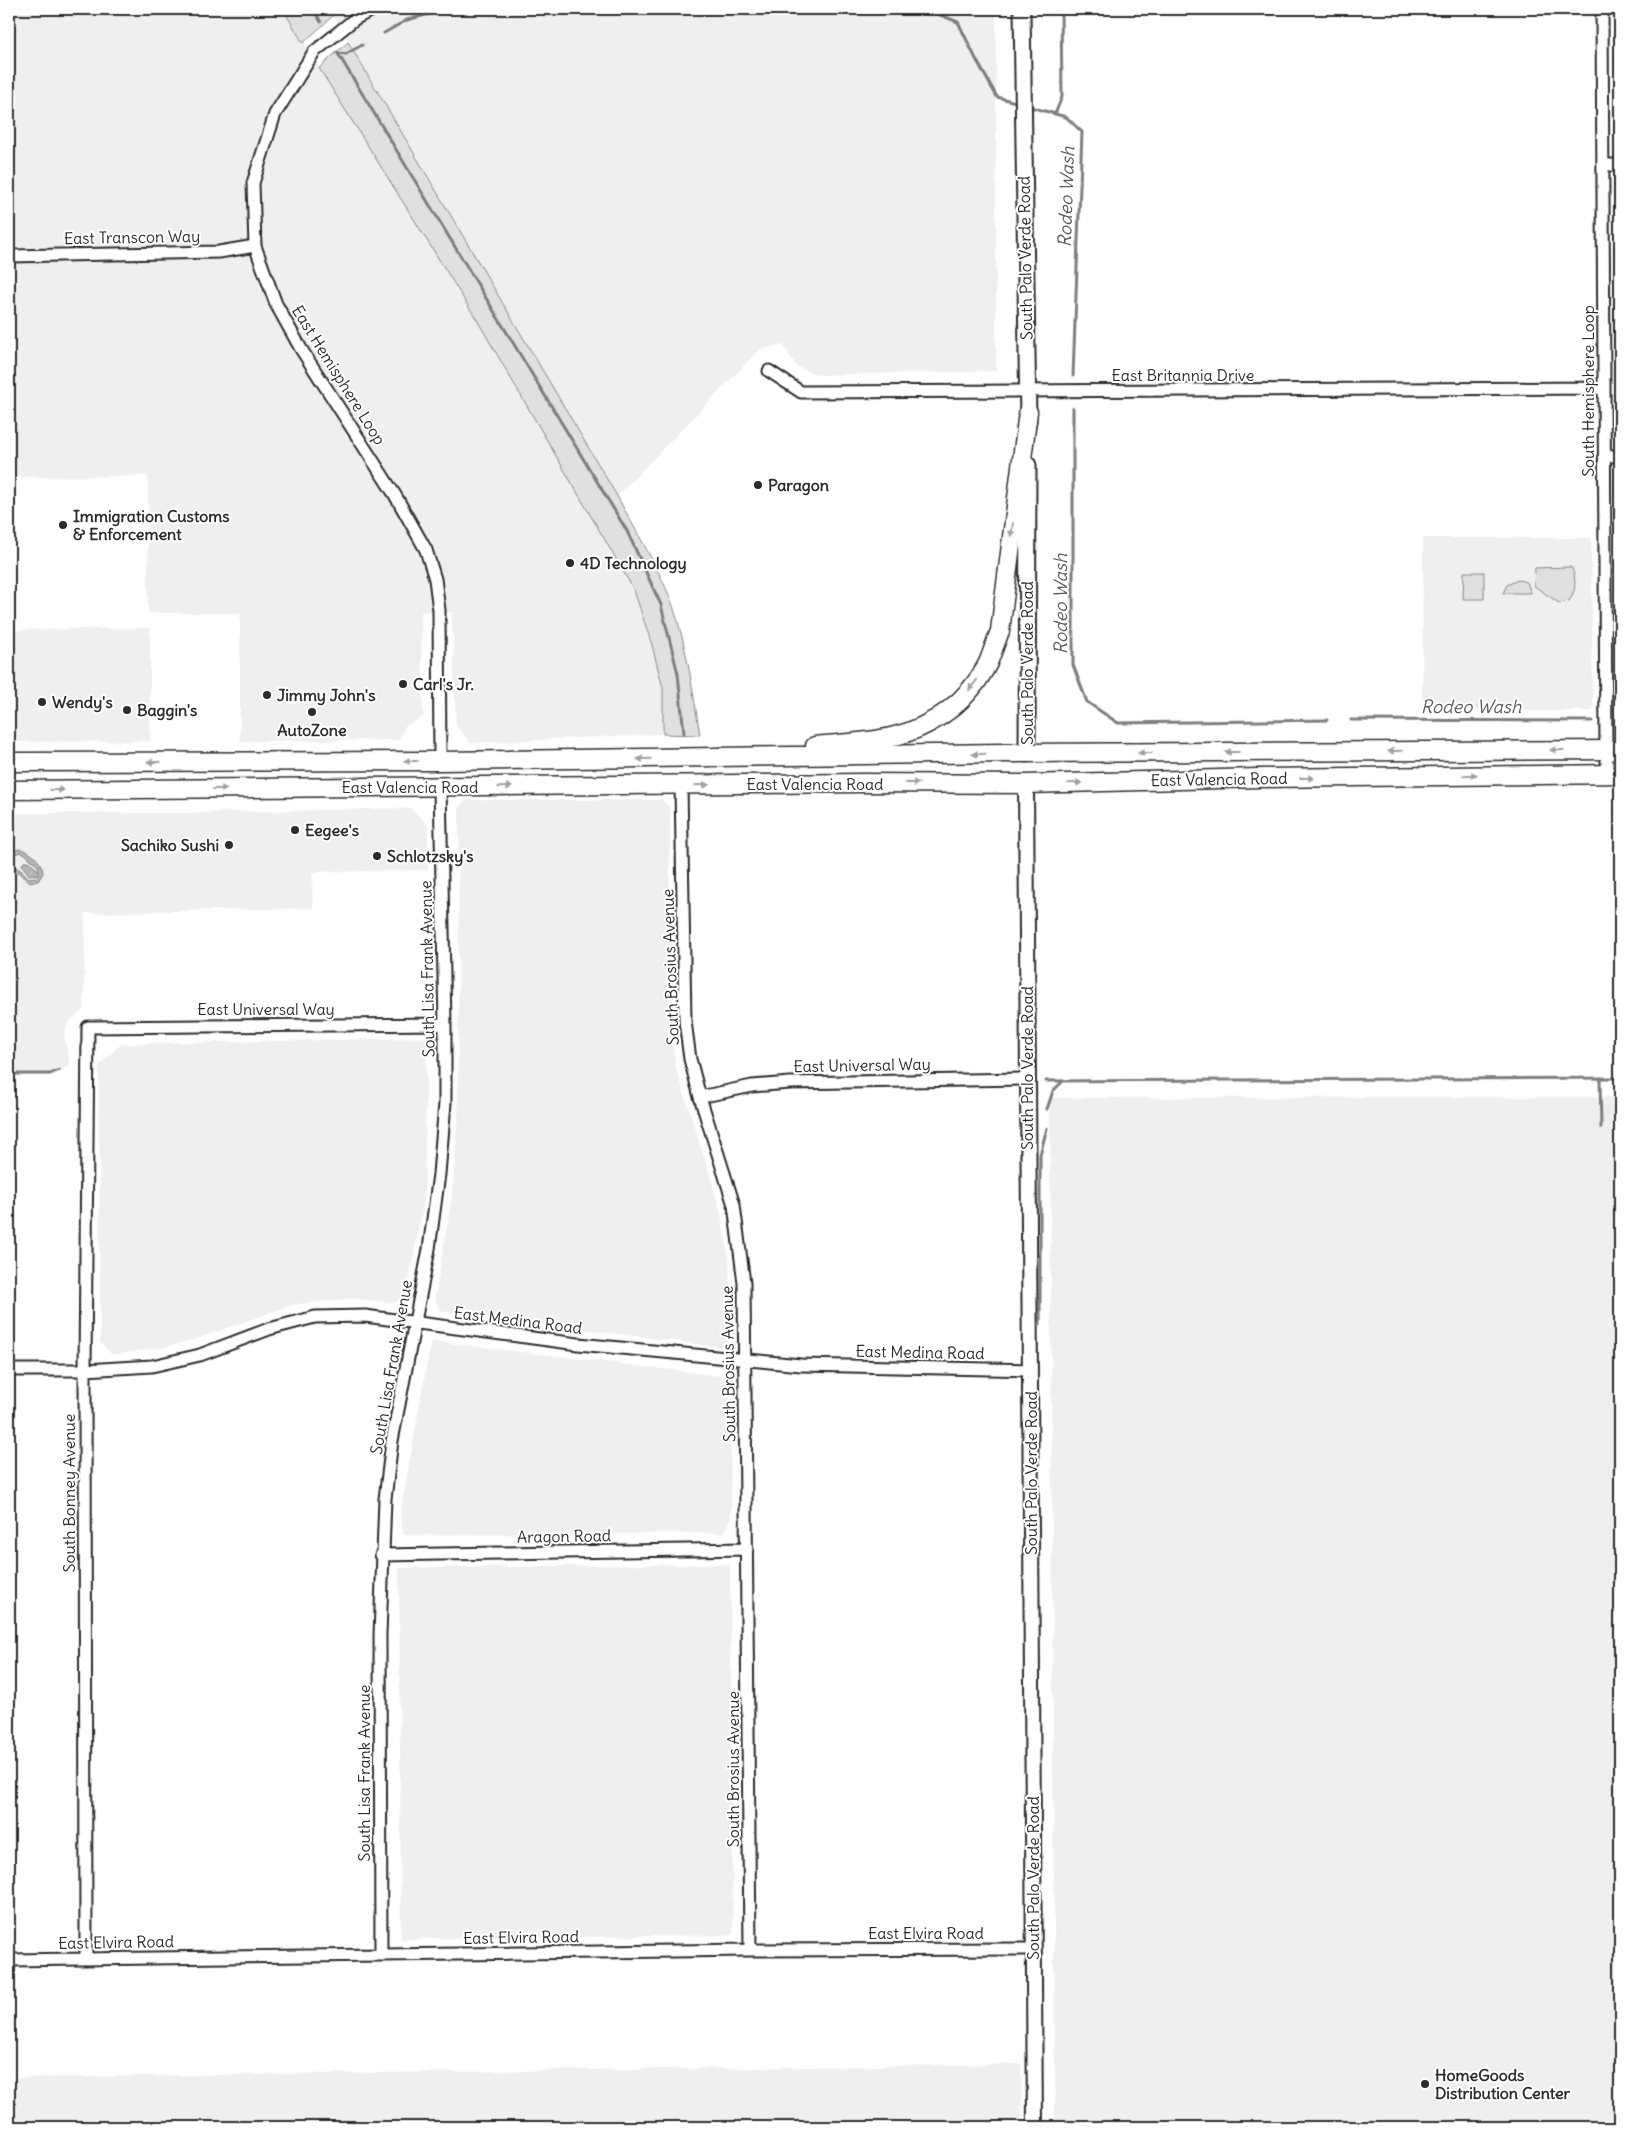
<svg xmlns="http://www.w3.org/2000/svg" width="1629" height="2136" viewBox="0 0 1629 2136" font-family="Delius,sans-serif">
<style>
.built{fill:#efefef}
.green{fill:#e0e0e0;stroke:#868686}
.water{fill:#b6b6b6;stroke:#7e7e7e;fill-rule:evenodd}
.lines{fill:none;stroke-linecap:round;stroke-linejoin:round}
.stream{stroke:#7e7e7e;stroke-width:3}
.minor-casing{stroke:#2b2b2b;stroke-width:15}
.tertiary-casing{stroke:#2b2b2b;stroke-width:18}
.secondary-casing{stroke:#2b2b2b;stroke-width:19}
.primary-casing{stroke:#2b2b2b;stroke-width:21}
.minor{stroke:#fff;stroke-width:11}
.tertiary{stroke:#fff;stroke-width:14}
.secondary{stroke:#fff;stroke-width:15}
.primary{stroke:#fff;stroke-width:18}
.oneway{fill:#a0a0a0}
.poi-dot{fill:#2b2b2b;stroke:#fff;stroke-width:2}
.labels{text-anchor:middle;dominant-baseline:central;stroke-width:4;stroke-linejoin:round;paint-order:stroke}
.street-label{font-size:16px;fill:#2b2b2b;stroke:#fff}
.poi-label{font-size:16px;font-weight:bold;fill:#2b2b2b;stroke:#fff;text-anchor:start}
.water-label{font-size:18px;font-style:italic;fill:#5c5c5c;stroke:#fff}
</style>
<rect width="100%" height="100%" fill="#fff"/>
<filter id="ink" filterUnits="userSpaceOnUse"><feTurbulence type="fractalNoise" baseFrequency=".02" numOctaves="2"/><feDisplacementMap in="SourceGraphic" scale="10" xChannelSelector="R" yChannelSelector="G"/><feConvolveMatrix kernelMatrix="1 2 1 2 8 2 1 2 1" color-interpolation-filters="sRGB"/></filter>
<g filter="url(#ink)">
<path class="built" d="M9,9H283L477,320L634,590L652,645L663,688V734L471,743L456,726L452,612H421L423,717L405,726L399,740L240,741V613H148V476L9,477Z
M329,9H996V371L819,375L797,367L783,345L760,349L617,496Z
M1423,538H1591L1593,711H1422Z
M150,628V741L17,742L16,725V742H9V650H14V630Z
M466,800H662L670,808L669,1001L675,1065L719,1205L729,1259L732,1336L720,1347L440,1311L435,1298L452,1196L458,1118L459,807Z
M410,808L428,825V870L312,872L313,908L85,913L84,1010L71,1019L67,1026L64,1036L70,1065L53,1076H9V813H188Z
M427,1038L424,1202L406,1294L395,1303L352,1298L291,1305L196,1339L165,1347L112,1355L100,1342L99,1066L121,1044Z
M1620,1097V2127H1055L1050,1098Z
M431,1341L730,1377L731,1519L722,1533L404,1535L400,1515Z
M730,1564L733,1935L401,1939L399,1568Z
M1021,2064L1022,2127H9V2078Z"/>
<path class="green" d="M283,9H329L333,16L303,43Z
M348,42L617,496C635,530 661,571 673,606C687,647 693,692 700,735L663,734V688L652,645L634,590L477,320L319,68Z
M1571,567C1577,578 1576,592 1569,601L1559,603L1534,586L1535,568Z
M1464,572H1484V599H1463Z
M1518,580L1527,582L1531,593H1503L1507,585Z"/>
<path class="water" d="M18,849C29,849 43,862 43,873L38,881C27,884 27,879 20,873C16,870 12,870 9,866V855ZM20,852L25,854L38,866L39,871L28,861L24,862L22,865L29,875L39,874L36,877L29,878L22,871L12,865L10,859L13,855Z"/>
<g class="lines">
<path class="stream" d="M313,9L321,22
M725,9L811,12L928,10L958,22L976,59L997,97L1019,103
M384,33L407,20L448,9
M337,52L627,531L661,605L678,674L684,733
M338,53L346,54L362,45
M1027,106L1066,117L1082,132L1073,376
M1055,114L1062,97L1061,9
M1073,408V665L1087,702L1118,723L1327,720
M1351,720L1592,721
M1619,721H1620
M9,1074H50L59,1070
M1600,1078L1601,1128
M1046,1081L1620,1078
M1047,1109L1053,1091L1063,1081
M1040,1324V1155L1047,1128"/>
<defs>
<path id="minor" d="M374,9L356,18L314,52L275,114L253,183L255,246L276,304L301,349L395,495L426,550L435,579L439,610L440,761
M1602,9L1606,750L1608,774
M1603,165H1620
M9,256L219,252L255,246
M769,371L801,392L1604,388
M1605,456H1620
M681,785L685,1021L690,1059L700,1097L734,1205L744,1283L750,1950
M700,1097L752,1086L790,1083L1026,1079
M9,1370H85L152,1366L200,1355L269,1329L315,1317L365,1316L578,1344L801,1365L1031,1370
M381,1555L747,1549
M381,1954L380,1635L385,1499L392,1441L429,1249L439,1174L445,1103V1024L440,787
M86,1959L85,1370L88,1027L445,1024
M9,1960L750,1950L1033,1949"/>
<path id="tertiary" d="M1026,784L1035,2127"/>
<path id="secondary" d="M1022,9L1028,422
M1027,754L1028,465"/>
<path id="primary" d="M815,746C840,743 867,743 891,737C932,728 969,701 988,663C992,653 996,641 1000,631L1028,412
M9,762L440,761L1004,753L1620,750
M9,790L863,783L1026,784L1259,778L1620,774"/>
</defs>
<use href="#minor" class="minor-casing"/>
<use href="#tertiary" class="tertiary-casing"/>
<use href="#secondary" class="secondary-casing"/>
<use href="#primary" class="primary-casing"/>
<use href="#minor" class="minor"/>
<use href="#tertiary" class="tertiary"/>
<use href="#secondary" class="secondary"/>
<use href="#primary" class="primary"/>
</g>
<defs><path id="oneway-solid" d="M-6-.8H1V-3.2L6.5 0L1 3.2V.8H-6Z" transform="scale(1.25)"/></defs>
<g class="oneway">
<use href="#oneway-solid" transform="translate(1012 530) rotate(98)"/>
<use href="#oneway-solid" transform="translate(973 685) rotate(128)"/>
<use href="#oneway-solid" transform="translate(1557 750) rotate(180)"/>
<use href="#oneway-solid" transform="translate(1395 751) rotate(179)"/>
<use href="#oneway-solid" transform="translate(1232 752) rotate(180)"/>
<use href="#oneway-solid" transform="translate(1145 753) rotate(180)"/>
<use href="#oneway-solid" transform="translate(979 754) rotate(179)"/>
<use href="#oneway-solid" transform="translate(644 759) rotate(179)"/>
<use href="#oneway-solid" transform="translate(411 761) rotate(180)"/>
<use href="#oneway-solid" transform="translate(154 762) rotate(-180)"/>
<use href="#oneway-solid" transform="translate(1470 775) rotate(-1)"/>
<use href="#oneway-solid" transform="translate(1307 778)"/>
<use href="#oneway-solid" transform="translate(912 783)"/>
<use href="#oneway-solid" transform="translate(1075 783) rotate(-1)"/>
<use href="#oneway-solid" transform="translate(702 785) rotate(-1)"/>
<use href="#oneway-solid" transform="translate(505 787) rotate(-1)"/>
<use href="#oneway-solid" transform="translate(220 789)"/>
<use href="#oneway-solid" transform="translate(57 790)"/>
</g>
</g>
<g class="poi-dot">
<circle cx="758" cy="485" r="5"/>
<circle cx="63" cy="525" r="5"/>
<circle cx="570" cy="563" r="5"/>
<circle cx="403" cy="684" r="5"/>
<circle cx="267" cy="695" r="5"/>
<circle cx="42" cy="702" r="5"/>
<circle cx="127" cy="710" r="5"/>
<circle cx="312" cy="712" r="5"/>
<circle cx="295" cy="830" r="5"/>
<circle cx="229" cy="845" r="5"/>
<circle cx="377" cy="856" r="5"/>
<circle cx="1425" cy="2084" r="5"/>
</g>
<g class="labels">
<g class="street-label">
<text transform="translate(132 237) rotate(-1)">East Transcon Way</text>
<text transform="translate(1025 258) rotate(-91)">South Palo Verde Road</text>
<text transform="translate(339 375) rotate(58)">East Hemisphere Loop</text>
<text x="1183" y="375">East Britannia Drive</text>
<text transform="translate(1588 391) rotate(-90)">South Hemisphere Loop</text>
<text transform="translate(1027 663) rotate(-90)">South Palo Verde Road</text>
<text transform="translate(1219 779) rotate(-1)">East Valencia Road</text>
<text x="815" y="784">East Valencia Road</text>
<text x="410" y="787">East Valencia Road</text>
<text transform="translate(670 967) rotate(-92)">South Brosius Avenue</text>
<text transform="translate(427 969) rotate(-91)">South Lisa Frank Avenue</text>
<text x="266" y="1009">East Universal Way</text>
<text transform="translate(862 1065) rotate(-1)">East Universal Way</text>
<text transform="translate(1027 1068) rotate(-90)">South Palo Verde Road</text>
<text transform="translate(518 1320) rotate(7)">East Medina Road</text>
<text transform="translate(920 1352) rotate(1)">East Medina Road</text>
<text transform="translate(728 1364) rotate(-91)">South Brosius Avenue</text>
<text transform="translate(391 1367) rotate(-80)">South Lisa Frank Avenue</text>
<text transform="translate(1031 1473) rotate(-90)">South Palo Verde Road</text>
<text transform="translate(69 1493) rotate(-90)">South Bonney Avenue</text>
<text transform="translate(564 1536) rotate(-1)">Aragon Road</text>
<text transform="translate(733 1769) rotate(-90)">South Brosius Avenue</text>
<text transform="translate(364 1773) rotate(-90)">South Lisa Frank Avenue</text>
<text transform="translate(1033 1878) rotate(-90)">South Palo Verde Road</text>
<text x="926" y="1933">East Elvira Road</text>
<text transform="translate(521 1937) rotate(-1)">East Elvira Road</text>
<text transform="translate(116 1942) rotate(-1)">East Elvira Road</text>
</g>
<g class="poi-label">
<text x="768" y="485">Paragon</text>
<text x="73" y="516">Immigration Customs<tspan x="73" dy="18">&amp; Enforcement</tspan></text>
<text x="580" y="563">4D Technology</text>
<text x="413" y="684">Carl's Jr.</text>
<text x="277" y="695">Jimmy John's</text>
<text x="52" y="702">Wendy's</text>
<text x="137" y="710">Baggin's</text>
<text x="312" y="730" text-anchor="middle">AutoZone</text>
<text x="305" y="830">Eegee's</text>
<text x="219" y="845" text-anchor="end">Sachiko Sushi</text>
<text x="387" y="856">Schlotzsky's</text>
<text x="1435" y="2075">HomeGoods<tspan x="1435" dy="18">Distribution Center</tspan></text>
</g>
<g class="water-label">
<text transform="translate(1066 197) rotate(-88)">Rodeo Wash</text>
<text transform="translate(1060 604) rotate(-90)">Rodeo Wash</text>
<text x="1471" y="706">Rodeo Wash</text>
</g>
</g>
<rect width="1629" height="2136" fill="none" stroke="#fff" stroke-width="30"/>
<rect x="15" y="15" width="1599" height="2106" fill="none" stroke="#2b2b2b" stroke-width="2" filter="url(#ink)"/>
</svg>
